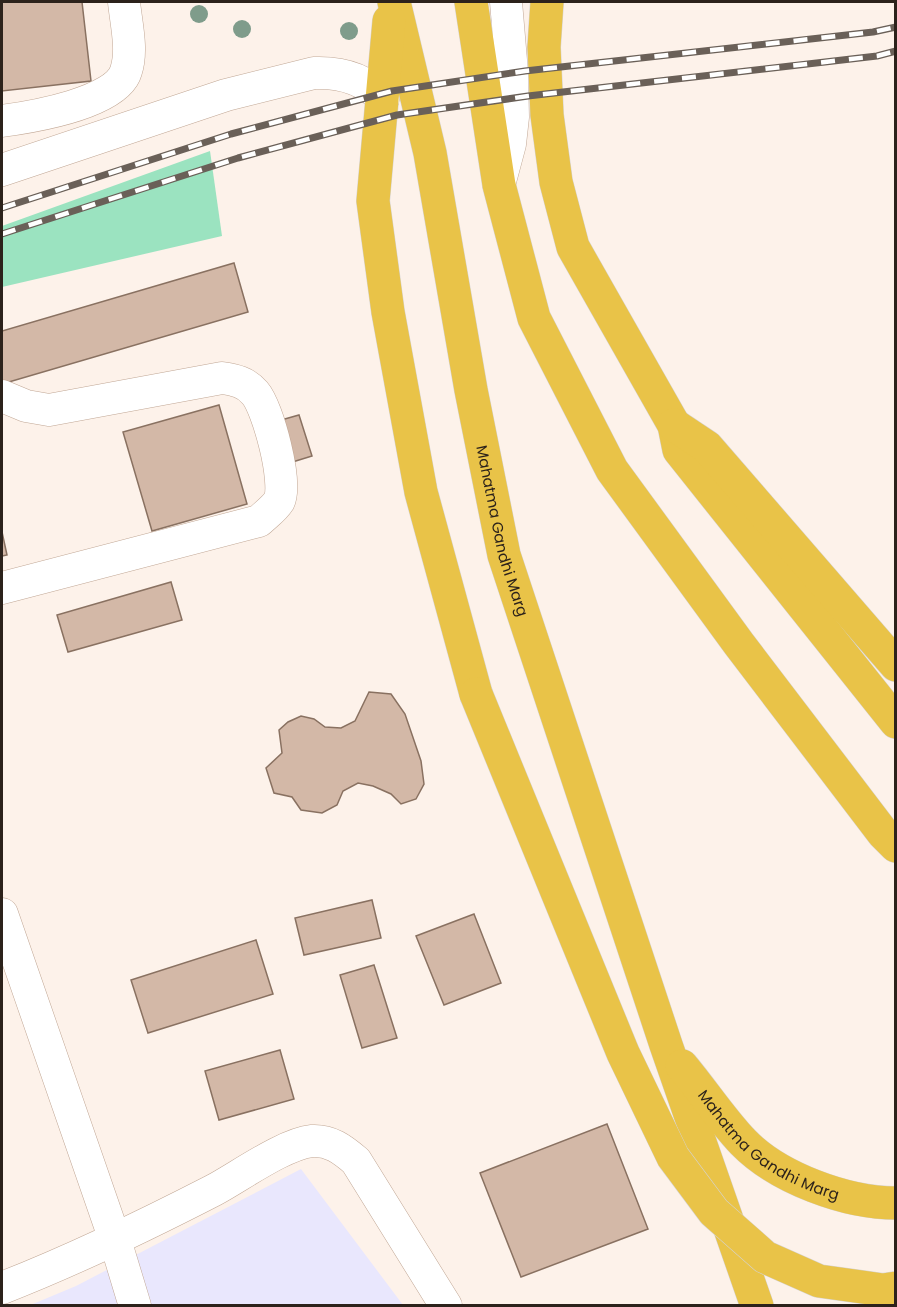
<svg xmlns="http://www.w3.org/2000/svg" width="897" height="1307" viewBox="0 0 897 1307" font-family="Poppins,sans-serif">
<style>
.education{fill:#e9e7fd}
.green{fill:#9be3c0}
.building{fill:#d3b8a7;stroke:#897161;stroke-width:1.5}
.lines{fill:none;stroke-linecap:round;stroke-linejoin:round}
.minor-casing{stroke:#c1a795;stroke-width:33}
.highway-casing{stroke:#d5d3d1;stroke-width:34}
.minor{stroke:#fff;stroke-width:32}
.highway{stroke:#e9c348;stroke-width:33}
.rail-casing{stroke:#6a6058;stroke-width:7}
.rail{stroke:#fff;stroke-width:4.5;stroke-dasharray:14;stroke-linecap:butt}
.highway-bridge-casing{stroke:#d5d3d1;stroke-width:34;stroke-linecap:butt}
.highway-bridge{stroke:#e9c348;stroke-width:33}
.tree{fill:#7f9c8b}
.labels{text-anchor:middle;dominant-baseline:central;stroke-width:4.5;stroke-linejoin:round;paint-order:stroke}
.street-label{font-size:15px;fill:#2c221b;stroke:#fff}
</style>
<rect width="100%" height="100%" fill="#fdf2ea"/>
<path class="education" d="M301,1169L403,1305L28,1306L76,1286Z"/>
<path class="green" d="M210,151L222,236L2,287V226Z"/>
<path class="building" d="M2,2H82L91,81L2,91Z
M234,263L248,312L2,384V331Z
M219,405L247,504L152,531L123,432Z
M299,415L312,456L286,464L274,422Z
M2,532L7,555L2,556Z
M171,582L182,620L68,652L57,615Z
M369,692L391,694L405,714L421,761L424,784L416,799L401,804L391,794L373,786L358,783L343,791L337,805L322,813L301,810L292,797L274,793L266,768L282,753L279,730L288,722L301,716L314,719L325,727L341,728L355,721Z
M372,900L381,938L304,955L295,918Z
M474,914L501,983L444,1005L416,936Z
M256,940L273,994L148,1033L131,980Z
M374,965L397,1038L362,1048L340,975Z
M280,1050L294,1099L219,1120L205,1071Z
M607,1124L648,1229L521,1277L480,1173Z"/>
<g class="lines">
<defs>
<path id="minor" d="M2,121C31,117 117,103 126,71C133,50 126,23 124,2
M2,170L226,95L314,73C341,72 365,78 383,99
M499,185L510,144L513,117L512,72L506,2
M2,396L26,406L49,410L222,378C235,380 246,382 255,393C268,408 288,483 279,501C274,509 265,515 259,521L2,588
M2,914L115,1240L135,1306
M2,1288C74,1260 144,1226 214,1190C240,1176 284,1144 312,1141C330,1140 342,1149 356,1161L446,1306"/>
<g id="highway">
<path id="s1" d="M394,2L430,153L471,390L504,555L666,1045L757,1306"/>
<path d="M471,2L499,185L534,318L612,470L739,644L883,833L896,846"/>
<path d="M547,2L544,47L547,115L556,182L573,247L674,425L679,450L896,722"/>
<path d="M389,21L373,201L388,312L421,492L476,694"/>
<path d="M674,425L707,447L896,665"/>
<path id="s2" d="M682,1066C703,1091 721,1119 743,1142C778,1178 846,1203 896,1203"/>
</g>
</defs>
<use href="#minor" class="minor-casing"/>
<use href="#highway" class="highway-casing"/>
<use href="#minor" class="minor"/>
<use href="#highway" class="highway"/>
<defs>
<path id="rail" d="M2,208L231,134L392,91L525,71L873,32L896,27
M2,234L238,158L397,115L528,96L877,56L896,51"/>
</defs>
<use href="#rail" class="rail-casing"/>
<use href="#rail" class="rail"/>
<defs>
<path id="highway-bridge" d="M476,694L623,1053L673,1157L714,1212L765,1257L819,1281L883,1290L896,1288"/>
</defs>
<use href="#highway-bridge" class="highway-bridge-casing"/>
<use href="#highway-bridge" class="highway-bridge"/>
</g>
<g class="tree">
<circle cx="199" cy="14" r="9"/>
<circle cx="242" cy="29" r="9"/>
<circle cx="349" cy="31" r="9"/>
</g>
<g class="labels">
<g class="street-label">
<text stroke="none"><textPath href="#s1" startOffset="540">Mahatma Gandhi Marg</textPath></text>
<text stroke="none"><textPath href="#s2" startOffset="120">Mahatma Gandhi Marg</textPath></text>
</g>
</g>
<rect width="897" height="1307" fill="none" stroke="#2c221b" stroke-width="6"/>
</svg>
